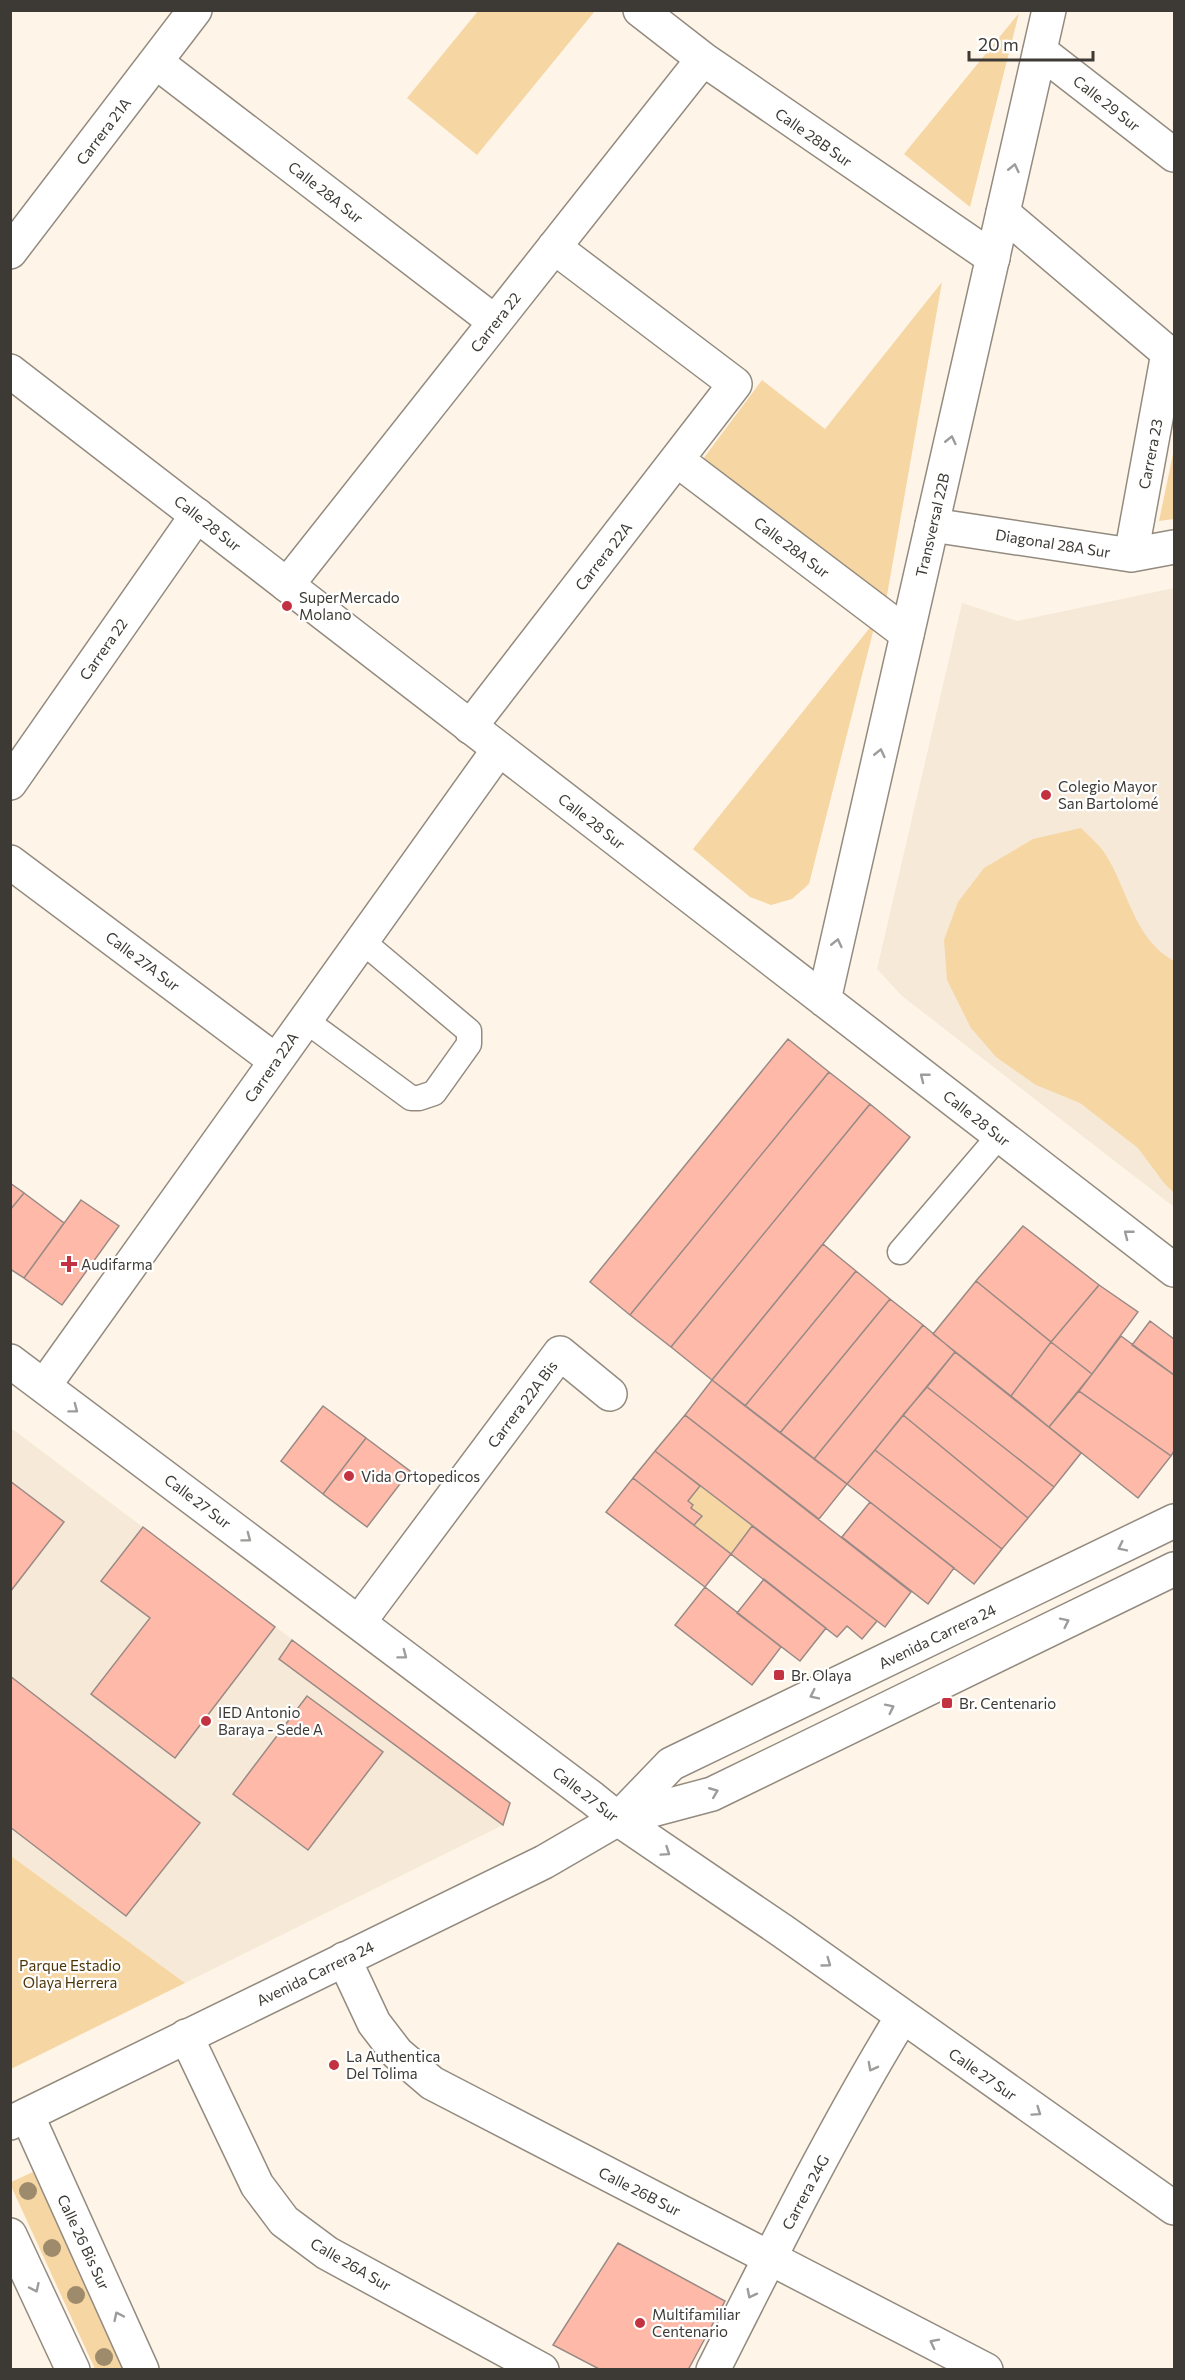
<svg xmlns="http://www.w3.org/2000/svg" width="1185" height="2380" viewBox="0 0 1185 2380" font-family="Commissioner,sans-serif">
<style>
.built{fill:#f6e9d7}
.green{fill:#f6d6a3}
.building{fill:#feb9a8;stroke:#998a86;stroke-width:1.5}
.lines{fill:none;stroke-linecap:round;stroke-linejoin:round}
.lane-casing{stroke:#938b7f;stroke-width:27}
.street-casing{stroke:#938b7f;stroke-width:36}
.secondary-casing{stroke:#938b7f;stroke-width:36}
.lane{stroke:#fff;stroke-width:24}
.street{stroke:#fff;stroke-width:33}
.secondary{stroke:#fff;stroke-width:33}
.tree{fill:#9d8b6c}
.oneway{stroke:#9e9c9a}
.poi-dot{fill:#c23240;stroke:#fff;stroke-width:2}
.labels{text-anchor:middle;dominant-baseline:central;stroke-width:4.5;stroke-linejoin:round;paint-order:stroke}
.street-label{font-size:15px;fill:#3d3a35;stroke:#fff}
.poi-label{font-size:15px;fill:#3d3a35;stroke:#fff;text-anchor:start}
.park-label{font-size:15px;fill:#4e3506;stroke:#fff}
</style>
<rect width="100%" height="100%" fill="#fef5e8"/>
<path class="built" d="M1174,588V1207L902,996L877,969L962,603L1017,621Z
M11,1428L510,1803L503,1825L185,1983L11,1856Z"/>
<path class="green" d="M478,11H595L477,155L407,98Z
M1019,13L970,207L904,154Z
M942,282L886,601L700,463L762,380L825,429Z
M1174,449V519L1159,521Z
M876,620L809,884L792,899L771,905L750,897L693,849Z
M1081,828C1089,836 1098,844 1104,852C1128,888 1133,939 1174,961V1193L1164,1183L1138,1148L1080,1103L1036,1085L996,1057L971,1028L947,980L944,940L958,902L984,868L1033,839Z
M700,1486L752,1526L731,1554L694,1525L702,1516L691,1508L693,1505L688,1501Z
M11,1856L185,1983L11,2069Z
M33,2172L124,2369H95L11,2186V2182Z"/>
<path class="building" d="M788,1039L829,1072L630,1315L590,1282Z
M829,1072L870,1104L671,1347L630,1315Z
M870,1104L910,1137L712,1380L671,1347Z
M10,1183L24,1193L10,1210Z
M24,1193L64,1223L24,1278L10,1269V1210Z
M81,1200L119,1226L62,1305L24,1278Z
M1023,1226L1099,1285L1051,1342L976,1281Z
M823,1244L856,1271L745,1406L712,1380Z
M856,1271L890,1299L780,1433L745,1406Z
M976,1281L1051,1342L1011,1396L933,1334Z
M1099,1285L1138,1312L1092,1374L1051,1342Z
M890,1299L923,1325L814,1459L780,1433Z
M1150,1321L1174,1339V1375L1132,1345Z
M923,1325L955,1352L847,1484L814,1459Z
M1121,1336L1174,1375V1451L1171,1456L1079,1391Z
M1051,1342L1092,1374L1049,1427L1011,1396Z
M955,1352L1081,1453L1054,1487L927,1387Z
M712,1380L847,1484L819,1519L685,1415Z
M927,1387L1054,1487L1028,1518L903,1415Z
M1079,1391L1171,1456L1138,1498L1049,1427Z
M323,1406L366,1438L323,1494L281,1461Z
M685,1415L911,1592L885,1627L655,1451Z
M903,1415L1028,1518L1002,1549L875,1450Z
M366,1438L410,1471L367,1527L323,1494Z
M875,1450L1002,1549L974,1584L847,1484Z
M655,1451L700,1486L688,1501L693,1505L691,1508L702,1516L694,1525L633,1478Z
M633,1478L731,1554L705,1587L606,1512Z
M10,1481L64,1522L10,1592Z
M870,1502L954,1568L928,1604L842,1537Z
M752,1526L877,1621L862,1639L847,1626L837,1637L731,1554Z
M143,1527L275,1627L175,1758L91,1694L150,1618L101,1581Z
M764,1579L826,1628L800,1661L737,1613Z
M705,1587L781,1647L752,1685L675,1625Z
M292,1640L510,1803L503,1825L279,1659Z
M10,1676L200,1823L126,1916L10,1827Z
M307,1696L383,1752L308,1850L233,1794Z
M618,2243L725,2301L688,2370H601L553,2345Z"/>
<g class="lines">
<defs>
<path id="lane" d="M305,1020L411,1098H419L434,1093L469,1044V1031L362,941
M900,1252L999,1136"/>
<path id="street" d="M640,10L703,59L993,258
M1040,51L1174,155
M156,62L495,322
M1003,213L1174,358
M10,252L195,10
M677,460L907,634
M932,525L1131,555L1174,547
M1131,555L1168,353
M287,585L703,59
M470,727L735,384L554,247
M10,783L197,515
M10,862L276,1061
M44,1386L499,749
M359,1622L560,1353L610,1394
M344,1959L374,2023L397,2053L432,2083L986,2370
M186,2036L257,2185L284,2221L327,2253L542,2370
M27,2115L142,2370
M10,2235L73,2370
M713,2370C773,2251 833,2130 902,2017"/>
<path id="secondary" d="M10,371L1174,1270
M824,1000L1049,10
M10,1361L592,1798L618,1819L784,1932L1174,2208
M618,1819L671,1764L1174,1521
M10,2123L544,1862L618,1819L712,1794L1174,1569"/>
</defs>
<use href="#lane" class="lane-casing"/>
<use href="#street" class="street-casing"/>
<use href="#secondary" class="secondary-casing"/>
<use href="#lane" class="lane"/>
<use href="#street" class="street"/>
<use href="#secondary" class="secondary"/>
</g>
<g class="tree">
<circle cx="28" cy="2191" r="9"/>
<circle cx="52" cy="2248" r="9"/>
<circle cx="76" cy="2295" r="9"/>
<circle cx="104" cy="2357" r="9"/>
</g>
<defs><path id="oneway-chevron" d="M-2-3.5L2.5 0L-2 3.5" fill="none" stroke-width="1.6" stroke-linecap="round" stroke-linejoin="round" transform="scale(1.5)"/></defs>
<g class="oneway">
<use href="#oneway-chevron" transform="translate(1014 168) rotate(-77)"/>
<use href="#oneway-chevron" transform="translate(951 440) rotate(-77)"/>
<use href="#oneway-chevron" transform="translate(880 753) rotate(-77)"/>
<use href="#oneway-chevron" transform="translate(837 943) rotate(-77)"/>
<use href="#oneway-chevron" transform="translate(924 1077) rotate(-142)"/>
<use href="#oneway-chevron" transform="translate(1128 1234) rotate(-142)"/>
<use href="#oneway-chevron" transform="translate(74 1409) rotate(37)"/>
<use href="#oneway-chevron" transform="translate(247 1538) rotate(37)"/>
<use href="#oneway-chevron" transform="translate(1122 1547) rotate(154)"/>
<use href="#oneway-chevron" transform="translate(1065 1622) rotate(-26)"/>
<use href="#oneway-chevron" transform="translate(403 1655) rotate(37)"/>
<use href="#oneway-chevron" transform="translate(814 1695) rotate(154)"/>
<use href="#oneway-chevron" transform="translate(890 1708) rotate(-26)"/>
<use href="#oneway-chevron" transform="translate(714 1792) rotate(-22)"/>
<use href="#oneway-chevron" transform="translate(666 1852) rotate(34)"/>
<use href="#oneway-chevron" transform="translate(827 1963) rotate(36)"/>
<use href="#oneway-chevron" transform="translate(872 2067) rotate(118)"/>
<use href="#oneway-chevron" transform="translate(1037 2112) rotate(35)"/>
<use href="#oneway-chevron" transform="translate(35 2288) rotate(65)"/>
<use href="#oneway-chevron" transform="translate(751 2294) rotate(117)"/>
<use href="#oneway-chevron" transform="translate(118 2316) rotate(-115)"/>
<use href="#oneway-chevron" transform="translate(934 2343) rotate(-153)"/>
</g>
<g class="poi-dot">
<circle cx="287" cy="606" r="6"/>
<circle cx="1046" cy="795" r="6"/>
<path d="M66 1255h6v6h6v6h-6v6h-6v-6h-6v-6h6z"/>
<circle cx="349" cy="1476" r="6"/>
<rect x="773" y="1669" width="12" height="12" rx="3"/>
<rect x="941" y="1697" width="12" height="12" rx="3"/>
<circle cx="206" cy="1721" r="6"/>
<circle cx="334" cy="2065" r="6"/>
<circle cx="640" cy="2323" r="6"/>
</g>
<g class="labels">
<g class="street-label">
<text transform="translate(1107 103) rotate(38)">Calle 29 Sur</text>
<text transform="translate(103 131) rotate(-53)">Carrera 21A</text>
<text transform="translate(814 137) rotate(35)">Calle 28B Sur</text>
<text transform="translate(326 192) rotate(38)">Calle 28A Sur</text>
<text transform="translate(495 322) rotate(-52)">Carrera 22</text>
<text transform="translate(1150 454) rotate(-79)">Carrera 23</text>
<text transform="translate(208 523) rotate(38)">Calle 28 Sur</text>
<text transform="translate(932 525) rotate(-77)">Transversal 22B</text>
<text transform="translate(1053 543) rotate(9)">Diagonal 28A Sur</text>
<text transform="translate(792 547) rotate(37)">Calle 28A Sur</text>
<text transform="translate(603 556) rotate(-52)">Carrera 22A</text>
<text transform="translate(103 649) rotate(-55)">Carrera 22</text>
<text transform="translate(592 821) rotate(38)">Calle 28 Sur</text>
<text transform="translate(143 961) rotate(37)">Calle 27A Sur</text>
<text transform="translate(271 1067) rotate(-55)">Carrera 22A</text>
<text transform="translate(977 1118) rotate(38)">Calle 28 Sur</text>
<text transform="translate(522 1404) rotate(-53)">Carrera 22A Bis</text>
<text transform="translate(198 1501) rotate(37)">Calle 27 Sur</text>
<text transform="translate(937 1636) rotate(-26)">Avenida Carrera 24</text>
<text transform="translate(586 1794) rotate(38)">Calle 27 Sur</text>
<text transform="translate(315 1973) rotate(-26)">Avenida Carrera 24</text>
<text transform="translate(983 2074) rotate(35)">Calle 27 Sur</text>
<text transform="translate(640 2191) rotate(27)">Calle 26B Sur</text>
<text transform="translate(805 2192) rotate(-62)">Carrera 24G</text>
<text transform="translate(84 2242) rotate(65)">Calle 26 Bis Sur</text>
<text transform="translate(351 2264) rotate(30)">Calle 26A Sur</text>
</g>
<g class="poi-label">
<text x="299" y="597">SuperMercado<tspan x="299" dy="17">Molano</tspan></text>
<text x="1058" y="786">Colegio Mayor<tspan x="1058" dy="17">San Bartolomé</tspan></text>
<text x="81" y="1264">Audifarma</text>
<text x="361" y="1476">Vida Ortopedicos</text>
<text x="791" y="1675">Br. Olaya</text>
<text x="959" y="1703">Br. Centenario</text>
<text x="218" y="1712">IED Antonio<tspan x="218" dy="17">Baraya - Sede A</tspan></text>
<text x="346" y="2056">La Authentica<tspan x="346" dy="17">Del Tolima</tspan></text>
<text x="652" y="2314">Multifamiliar<tspan x="652" dy="17">Centenario</tspan></text>
</g>
<g class="park-label">
<text x="70" y="1965">Parque Estadio<tspan x="70" dy="17">Olaya Herrera</tspan></text>
</g>
</g>
<rect width="1185" height="2380" fill="none" stroke="#3d3a35" stroke-width="24"/>
<path d="M969 51v9h124v-9" fill="none" stroke="#3d3a35" stroke-width="3"/>
<text x="978" y="51" font-size="18" fill="#3d3a35" stroke="#ffffff" stroke-width="4.5" paint-order="stroke">20 m</text>
</svg>
